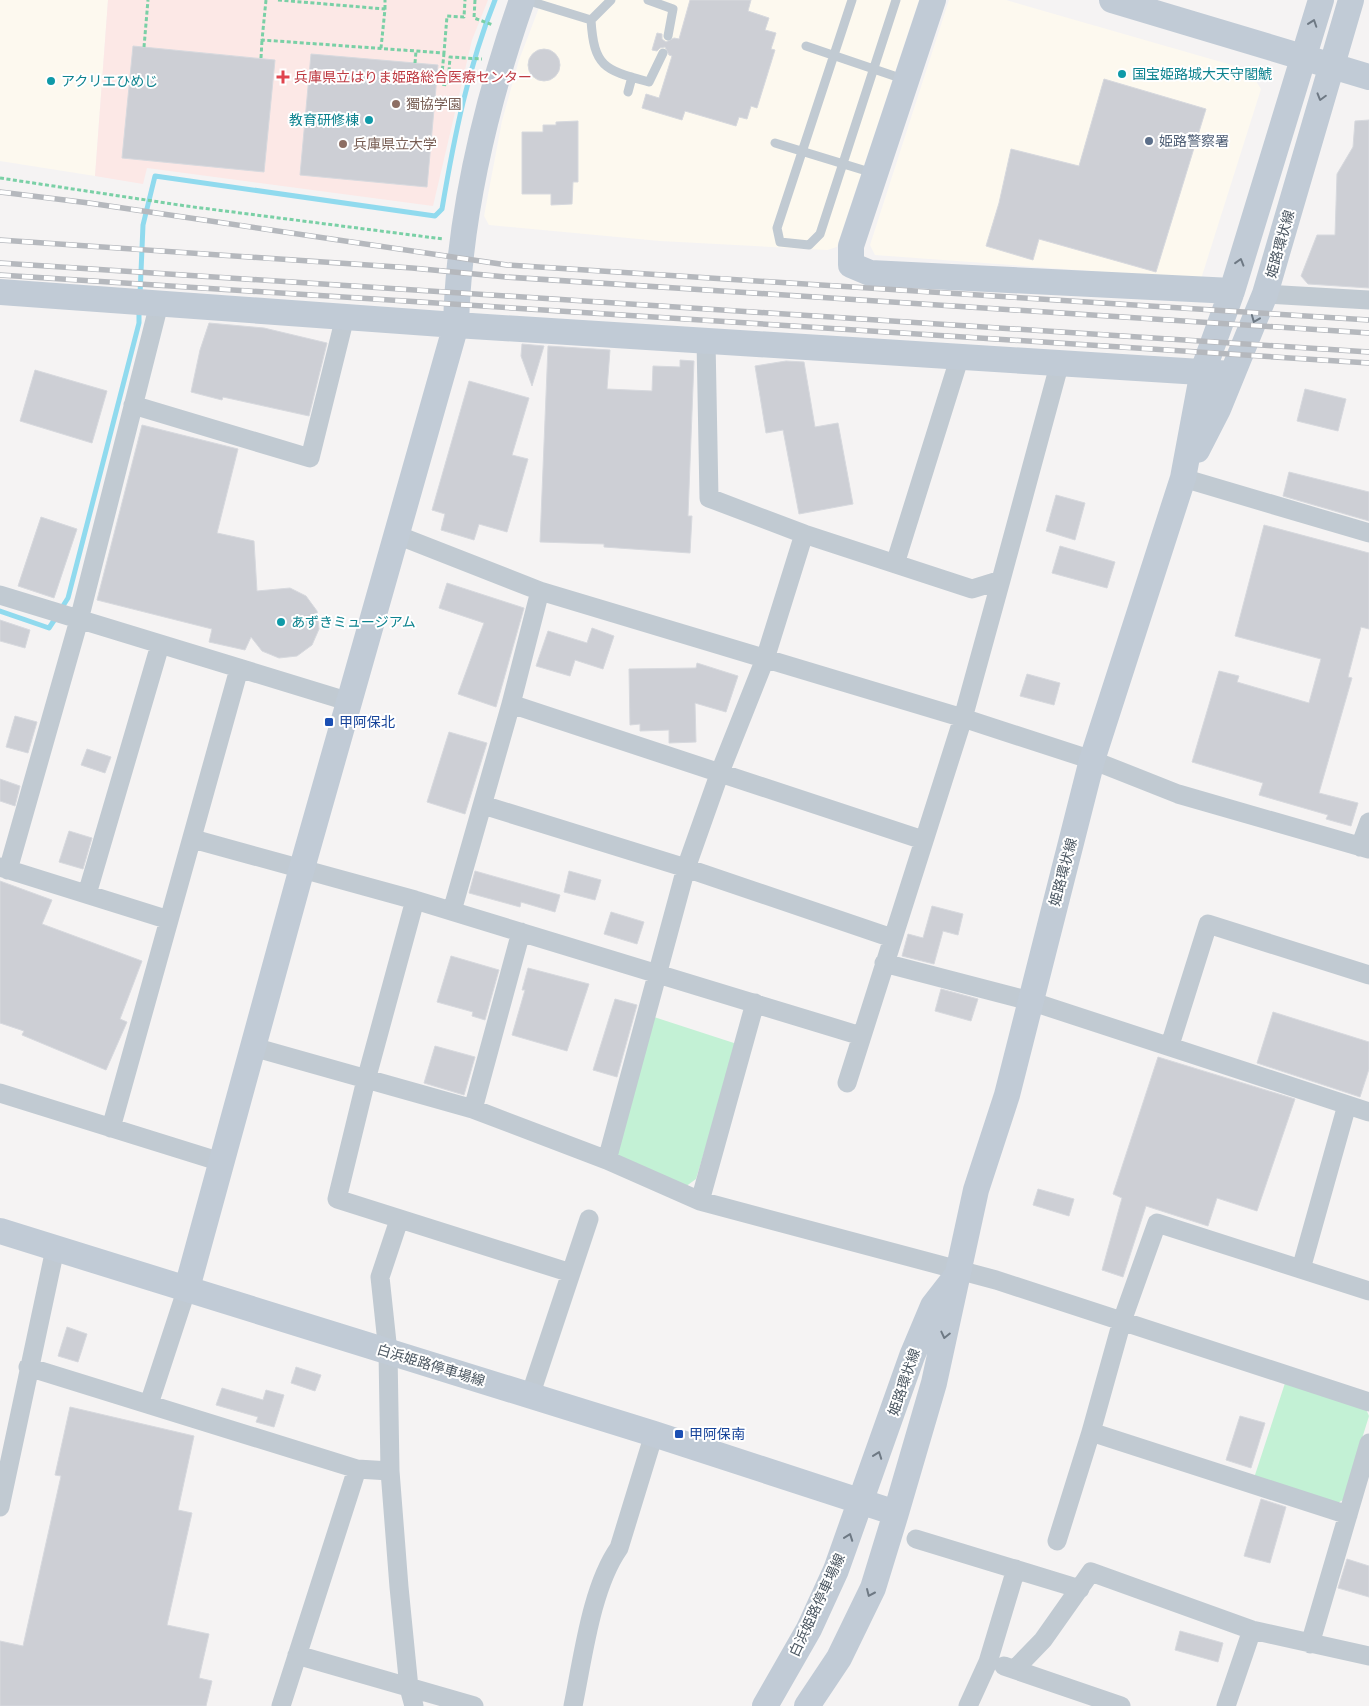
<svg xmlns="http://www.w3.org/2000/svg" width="1369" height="1706" viewBox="0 0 1369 1706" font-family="Mulish,'Noto Sans JP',sans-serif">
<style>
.commercial{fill:#fdf9ef}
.medical{fill:#fce8e6}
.green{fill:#c3f1d5}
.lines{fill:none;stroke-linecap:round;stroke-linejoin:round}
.stream{stroke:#90daee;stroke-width:5}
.building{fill:#cdcfd5;stroke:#d7d9de}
.path{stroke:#7ad0a6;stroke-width:3;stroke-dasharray:4 2.5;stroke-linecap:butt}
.lane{stroke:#c1cad2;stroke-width:9}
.street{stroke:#c1cad2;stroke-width:19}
.secondary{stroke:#c1cbd6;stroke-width:26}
.rail-casing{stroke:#b5b8bd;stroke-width:5.5}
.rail{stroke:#fff;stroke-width:4;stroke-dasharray:11;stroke-linecap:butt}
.oneway{stroke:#6e7984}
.culture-dot{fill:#0f9aa8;stroke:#fff;stroke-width:2}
.health-dot{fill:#e0444e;stroke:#fff;stroke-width:2}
.education-dot{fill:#8d6e63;stroke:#fff;stroke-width:2}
.service-dot{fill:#5c6f8a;stroke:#fff;stroke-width:2}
.transit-dot{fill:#1a4fb4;stroke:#fff;stroke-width:2}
.labels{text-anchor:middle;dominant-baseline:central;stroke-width:4;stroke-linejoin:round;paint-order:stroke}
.culture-label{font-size:14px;fill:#0d838f;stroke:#fff;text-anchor:start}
.health-label{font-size:14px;fill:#be3a42;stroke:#fff;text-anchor:start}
.education-label{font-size:14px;fill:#785e54;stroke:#fff;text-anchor:start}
.service-label{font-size:14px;fill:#4e5e75;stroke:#fff;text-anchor:start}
.street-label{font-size:14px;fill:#4a5661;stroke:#fff}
.transit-label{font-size:14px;fill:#164399;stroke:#fff;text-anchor:start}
</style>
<rect width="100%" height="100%" fill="#f5f3f3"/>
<path class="commercial" d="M0,0H108L95,176L0,161Z
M542,0H919L837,247L827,250L660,241L489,225L484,216L502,121L519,60Z
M949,0H1006L1249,70L1261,89L1201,279L875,255L870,245Z"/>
<path class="medical" d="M108,0H488L472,40L433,206L147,168L143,184L95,176Z"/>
<path class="green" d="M654,1017L737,1044L696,1179L685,1187L620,1159L614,1150Z
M1286,1380L1365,1407L1369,1416L1343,1500L1334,1505L1254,1478Z"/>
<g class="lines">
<path class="stream" d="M140,295L143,225L155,176L435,216L442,209C454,138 468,67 495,0
M61,609L68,598L139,323V308
M0,611L49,628L57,616"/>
</g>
<path class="building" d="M690,0H751L748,11L769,18L765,30L776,33L771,49L775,50L757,108L751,106L747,119L739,117L736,126L685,111L682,120L642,108L646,94L659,98L672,56L669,55L665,47L660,48L657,51L652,50L657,33L662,34V39L666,42L674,38L679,39Z
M133,46L275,60L264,172L122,158Z
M528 65a16 16 0 1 1 32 0a16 16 0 1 1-32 0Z
M311,54L438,65L427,187L300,175Z
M1104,79L1206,109L1156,272L1039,239L1033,260L986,246L999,203L1011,149L1079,166Z
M1369,120V288L1308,284L1301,276L1317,235H1335L1337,174L1353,147L1355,121Z
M578,121V182H573L572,204L551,205V194H522V132H543V125H556V122Z
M209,323L264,328L327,343L309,416L223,397L222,400L191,392L200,350Z
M522,344L544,346L532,386L521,356Z
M548,346L610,350L607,389L652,391L653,366L680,367V360L694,361L688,516H692L690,553L604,547V544L540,542Z
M786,361L804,362L815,427L838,423L853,504L799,514L783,430L766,433L755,366Z
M35,370L107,391L92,443L20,421Z
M469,381L529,398L512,455L528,459L507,532L479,524L474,540L441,530L445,514L432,510Z
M1305,389L1346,399L1338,431L1297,421Z
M142,425L238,449L217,533L254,541L257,591L290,588L306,596L317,611L319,629L312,645L297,656L279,658L262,651L251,637L245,650L209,642L212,629L97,600Z
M1289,472L1369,492V521L1283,496Z
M1056,495L1085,503L1075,540L1046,531Z
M41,517L77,529L54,598L18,586Z
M1264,525L1369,553V629L1361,627L1348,677L1352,678L1319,793L1358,803L1351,826L1326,819L1328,815L1259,795L1263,783L1192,762L1219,671L1239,676L1237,682L1309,703L1321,659L1235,636Z
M1060,546L1115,562L1107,588L1052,573Z
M447,583L524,608L496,707L458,694L484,623L439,608Z
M0,620L30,630L25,648L0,641Z
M592,628L614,636L603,669L575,660L570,676L536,666L548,631L587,643Z
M697,663L738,676L726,712L695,703L696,742L669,743V730L640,731V724L630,725L629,669L696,668Z
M1027,674L1060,683L1054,705L1020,696Z
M15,716L37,722L28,753L6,747Z
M449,732L487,743L465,814L427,802Z
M87,749L111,757L105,773L81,765Z
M0,779L20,786L15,806L0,801Z
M69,831L92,838L83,869L59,862Z
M475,871L560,895L555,912L521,902L520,907L469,893Z
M569,871L601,880L595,900L564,892Z
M0,881L52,900L42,924L142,961L120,1019L127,1022L106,1070L22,1035L24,1031L0,1023Z
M932,906L963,914L958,935L943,931L934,964L902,956L908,934L923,938Z
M611,912L644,922L637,944L604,934Z
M451,956L499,970L485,1020L472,1016L473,1012L437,1002Z
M528,968L589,984L567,1051L512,1035L525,990H522Z
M941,989L978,999L971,1021L935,1011Z
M615,999L637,1005L617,1077L593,1070Z
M1273,1012L1369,1042V1069L1360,1097L1257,1063Z
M435,1046L475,1057L464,1095L424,1083Z
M1158,1057L1295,1099L1257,1211L1217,1198L1208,1226L1146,1206L1123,1277L1102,1270L1122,1198L1113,1194Z
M1038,1189L1074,1199L1069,1216L1033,1205Z
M67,1327L87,1334L78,1362L58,1356Z
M296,1367L321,1375L315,1391L291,1383Z
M222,1388L263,1400L266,1390L284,1395L274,1427L256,1422L258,1417L216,1405Z
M70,1407L194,1436L178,1510L192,1513L167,1625L209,1634L199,1678L212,1681L206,1706H0V1641L23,1646L61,1476L55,1475Z
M1240,1416L1265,1423L1251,1468L1226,1460Z
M1261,1499L1286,1507L1270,1563L1244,1556Z
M1347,1559L1369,1566V1597L1338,1588Z
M1180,1631L1223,1643L1218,1662L1175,1650Z"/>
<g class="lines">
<path class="path" d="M266,0L262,40L444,53L447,16L464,17L465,0
M278,0L385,9L381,48
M475,0L474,18L493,25
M385,9V0
M144,47L148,0
M444,53L441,84L448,85L450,57L482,59
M261,58L262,40
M415,63L416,51
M0,178L186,206L443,239"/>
<path class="lane" d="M526,0L591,20
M611,0L591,20C594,68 605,70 649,82L663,53
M648,0L673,9L668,36
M852,0L777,228L780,242L809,245L820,234L896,0
M806,46L906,80
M628,92L632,77
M775,143L873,173"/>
<path class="street" d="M1265,294L1369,300
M133,405L310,458L345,317
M1183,478L1369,533
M804,534L972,589L1001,580L1060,362
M397,535L540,591L963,718L1092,760L1178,794L1369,849
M895,564L960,356
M0,595L350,702
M511,704L923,840
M483,805L686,868L892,938
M193,839L415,900L861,1036
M1360,847L1369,822
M0,867L169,920
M8,870L79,620L159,304
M87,894L160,645
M415,900L366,1080L337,1199L571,1273
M452,911L511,704L540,591
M884,963L1030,1001L1369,1112
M1170,1045L1208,924L1369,975
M253,1047L473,1109L607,1160L700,1201L996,1280L1369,1402
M847,1083L963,718L1001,580
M0,1093L221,1162
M473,1109L521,932
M111,1128L239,669
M607,1160L686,868L720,772L765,659L804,534L709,498L706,340
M700,1201L755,1003
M399,1220L380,1277L388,1352L390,1471L399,1587L409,1688L414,1706
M1301,1269L1347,1105
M28,1367L357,1469L390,1471
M530,1396L589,1219
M149,1404L187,1288
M1091,1432L1348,1515
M0,1507L55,1249
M916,1539L1080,1589
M1057,1541L1091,1432L1122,1321L1157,1223L1369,1291
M1310,1644L1369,1443
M297,1655L474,1706
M1004,1666L1121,1706
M1015,1669L1043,1640L1091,1572L1252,1630L1369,1656
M281,1706L357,1469
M573,1706C583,1658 591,1588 619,1548L654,1434
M968,1706L988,1662L1016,1569
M1226,1706L1252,1630"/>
<path class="secondary" d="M933,0L851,246V265L870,273L1232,291
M1112,0L1369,77
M0,292L456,325L1232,374
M1197,450L1218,409L1265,294L1351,0
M0,1231L654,1434L896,1513
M187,1288L302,868L456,325C459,216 486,103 522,0
M765,1706L809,1629L836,1570L912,1356L933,1306L954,1279
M807,1706L839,1658L873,1588L896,1513L934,1383L976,1190L1007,1095L1092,760L1183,478L1203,371L1232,291L1321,0"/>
<defs>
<path id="rail" d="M0,192L89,203L507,265L1369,320
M0,240L412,268L506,277L1369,333
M0,263L1369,352
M0,275L1369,363"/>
</defs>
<use href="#rail" class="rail-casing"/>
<use href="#rail" class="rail"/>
</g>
<defs><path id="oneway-chevron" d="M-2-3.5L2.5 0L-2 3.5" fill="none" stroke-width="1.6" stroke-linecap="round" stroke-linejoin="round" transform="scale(1.25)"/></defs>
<g class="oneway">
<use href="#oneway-chevron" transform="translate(1313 23) rotate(-71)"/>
<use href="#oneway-chevron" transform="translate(1321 97) rotate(106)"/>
<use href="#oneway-chevron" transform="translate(1240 262) rotate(-73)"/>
<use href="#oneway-chevron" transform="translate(1255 319) rotate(112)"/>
<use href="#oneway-chevron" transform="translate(945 1335) rotate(103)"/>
<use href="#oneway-chevron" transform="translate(878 1455) rotate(-70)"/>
<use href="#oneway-chevron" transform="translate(849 1537) rotate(-70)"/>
<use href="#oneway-chevron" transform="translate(870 1593) rotate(114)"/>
</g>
<g class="culture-dot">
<circle cx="1122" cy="74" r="5"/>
<circle cx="51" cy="81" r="5"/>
<circle cx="369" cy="120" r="5"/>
<circle cx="281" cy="622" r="5"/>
</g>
<path class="health-dot" d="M280.5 69.5h5v5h5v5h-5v5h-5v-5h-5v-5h5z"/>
<g class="education-dot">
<circle cx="396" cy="104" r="5"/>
<circle cx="343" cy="144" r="5"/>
</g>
<circle class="service-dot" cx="1149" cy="141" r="5"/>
<g class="transit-dot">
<rect x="324" y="717" width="10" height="10" rx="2.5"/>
<rect x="674" y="1429" width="10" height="10" rx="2.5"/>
</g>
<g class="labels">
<g class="culture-label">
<text x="1132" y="74">国宝姫路城大天守閣鯱</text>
<text x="61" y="81">アクリエひめじ</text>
<text x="359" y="120" text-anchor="end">教育研修棟</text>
<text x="291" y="622">あずきミュージアム</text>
</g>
<g class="health-label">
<text x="294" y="77">兵庫県立はりま姫路総合医療センター</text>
</g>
<g class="education-label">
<text x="406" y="104">獨協学園</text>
<text x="353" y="144">兵庫県立大学</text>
</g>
<g class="service-label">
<text x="1159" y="141">姫路警察署</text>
</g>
<g class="street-label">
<text transform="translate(1280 244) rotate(-74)">姫路環状線</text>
<text transform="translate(1063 872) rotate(-75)">姫路環状線</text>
<text transform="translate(431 1365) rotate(17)">白浜姫路停車場線</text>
<text transform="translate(904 1382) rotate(-71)">姫路環状線</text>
<text transform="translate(817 1605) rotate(-65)">白浜姫路停車場線</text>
</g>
<g class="transit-label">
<text x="339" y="722">甲阿保北</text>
<text x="689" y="1434">甲阿保南</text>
</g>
</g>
</svg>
